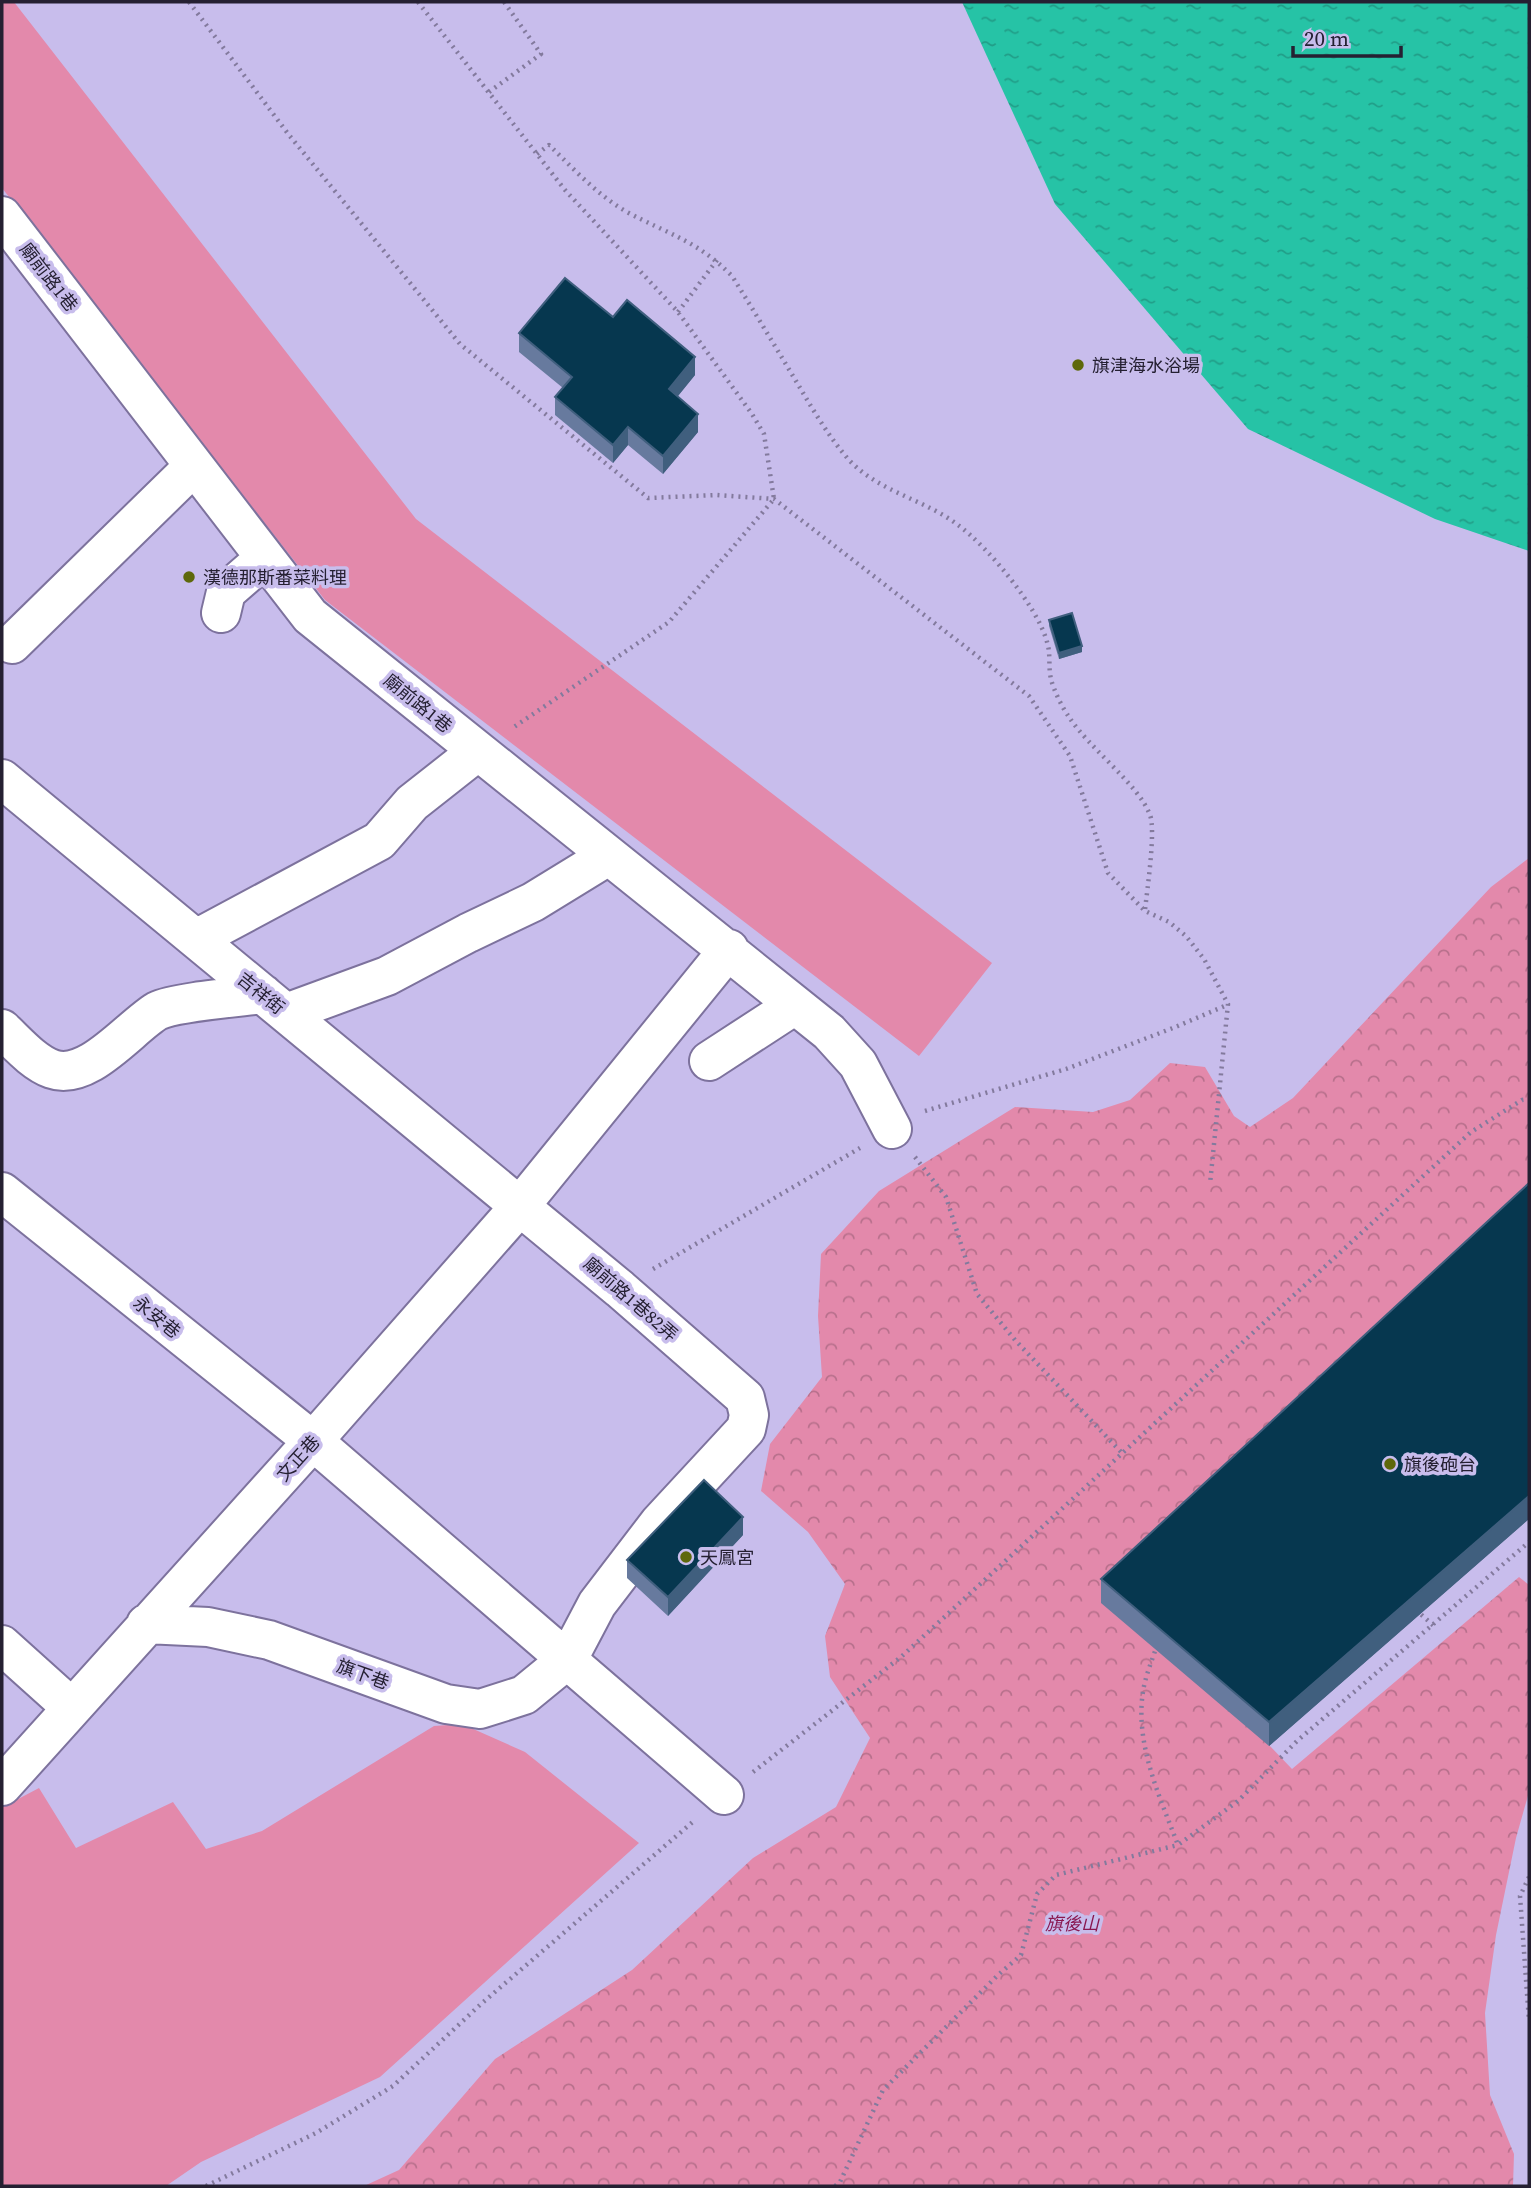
<svg xmlns="http://www.w3.org/2000/svg" width="1531" height="2188" viewBox="0 0 1531 2188" font-family="'Source Serif 4','Noto Sans TC',serif">
<style>
.green{fill:#e389ab}
.forest{fill:url(#forest-crowns)}
.water{fill:url(#water-ripples)}
.lines{fill:none;stroke-linecap:round;stroke-linejoin:round}
.minor-casing{stroke:#7d729d;stroke-width:42}
.path{stroke:#837a9d;stroke-width:4.5;stroke-dasharray:2 5;stroke-linecap:butt}
.minor{stroke:#fff;stroke-width:38}
.wall{fill:#677a9e}
.shaded-wall{fill:#405f7e}
.building{fill:#06374f;stroke:#405f7e;stroke-width:2}
.poi-dot{fill:#5e680b;stroke:#c8bdec;stroke-width:2.5}
.labels{text-anchor:middle;dominant-baseline:central;stroke-width:7;stroke-linejoin:round;paint-order:stroke}
.street-label{font-size:18px;fill:#252032;stroke:#c8bdec}
.poi-label{font-size:18px;fill:#252032;stroke:#c8bdec;text-anchor:start}
.park-label{font-size:18px;font-style:italic;fill:#891851;stroke:#c8bdec}
</style>
<defs>
<pattern id="forest-crowns" width="20" height="18" patternUnits="userSpaceOnUse" patternTransform="scale(1.75)"><rect width="20" height="18" fill="#e389ab"/><path d="M2 6a3 3 0 1 1 6 0M12 15a3 3 0 1 1 6 0" fill="none" stroke="#b8708c"/></pattern>
<pattern id="water-ripples" width="26" height="14" patternUnits="userSpaceOnUse" patternTransform="scale(1.75)"><rect width="26" height="14" fill="#26c3a6"/><path d="M2 4q2-2 4 0t4 0M15 11q2-2 4 0t4 0" fill="none" stroke="#219e88"/></pattern>
</defs>
<rect width="100%" height="100%" fill="#c8bdec"/>
<path class="green" d="M2,2H14L416,519L992,963L919,1056L325,600L2,188Z
M462,1724L525,1752L639,1843L380,2077L201,2162L166,2186H2L3,1807L39,1788L76,1848L173,1802L206,1849L262,1831L434,1726Z"/>
<path class="forest" d="M1529,858V1207L1102,1603L1269,1745L1292,1769L1519,1577L1529,1585V1792L1516,1838L1496,1935L1485,2013L1490,2095L1514,2154L1513,2186H364L399,2170L495,2059L632,1970L753,1858L836,1807L870,1738L830,1677L825,1636L845,1584L808,1532L761,1491L770,1444L822,1377L818,1316L821,1254L879,1191L1015,1107L1093,1112L1130,1100L1170,1063L1205,1067L1234,1116L1250,1127L1293,1098L1491,887Z"/>
<path class="water" d="M962,2H1529V551L1435,519L1248,429L1055,204Z"/>
<g class="lines">
<defs>
<path id="minor" d="M2,216L310,616L829,1032L858,1064L892,1129
M221,613L226,592L265,558
M12,644L194,466
M2,779L620,1289L745,1398L749,1415L746,1429L659,1523L597,1604L568,1659L524,1695L480,1709L446,1704L269,1640L208,1627L146,1624
M196,939L379,841L412,803L478,751
M286,1013L387,976L468,933L533,902L608,856
M2,1029C17,1043 33,1062 52,1069C88,1082 130,1027 157,1011C175,1002 240,997 263,994
M709,1061L795,1005
M2,1192L313,1441L724,1795
M2,1645L72,1708
M2,1786L313,1441L520,1206L729,949"/>
</defs>
<use href="#minor" class="minor-casing"/>
<path class="path" d="M189,2L289,135L460,344L648,498L717,495L774,499L1029,696L1070,756L1108,873L1145,911L1169,922L1186,936L1204,959L1228,1004L1210,1184
M418,2L565,190L678,312L752,414L764,434L774,499L669,622L511,729
M489,92L541,54L504,2
M537,154L549,145C573,168 597,195 627,212C668,234 698,241 732,276C754,311 775,346 796,381C812,408 828,436 849,460C879,492 924,499 958,525C987,546 1038,607 1047,642C1051,654 1048,667 1051,679C1054,691 1062,707 1069,717C1089,748 1139,785 1150,815C1156,830 1147,891 1145,910
M678,312L717,260
M925,1111L1066,1069L1173,1028L1227,1005
M915,1157L946,1197L977,1294L1015,1340L1122,1453
M653,1269L860,1148
M1416,1610L1434,1626
M1157,1645C1153,1658 1147,1672 1144,1686C1133,1740 1159,1795 1178,1845L1238,1801L1297,1741L1529,1542
M753,1772L901,1657L1471,1132L1522,1100L1529,1099
M1529,1877L1520,1896L1529,2021
M206,2186L316,2133L393,2086L481,2004L695,1820
M835,2186L840,2182L883,2090L998,1975L1021,1955L1037,1894L1056,1875L1178,1845"/>
<use href="#minor" class="minor"/>
</g>
<path class="wall" d="M613,317L695,375L678,396L698,432L663,474L628,445L613,463L555,415V397L563,388L519,352V333Z
M1049,620L1082,652L1059,659L1049,626Z
M1529,1183V1519L1269,1746L1101,1603V1579Z
M743,1535L668,1616L627,1578V1560Z"/>
<path class="shaded-wall" d="M695,357V375L669,407V389Z
M698,414V432L663,474V456Z
M628,427V445L613,463V445Z
M1082,646V652L1059,659V653Z
M1529,1496V1519L1269,1746V1722Z
M743,1517V1535L668,1616V1597Z"/>
<path class="building" d="M565,278L613,317L627,300L695,357L669,389L698,414L663,456L628,427L613,445L555,397L572,377L519,333Z
M1072,613L1082,646L1059,653L1049,620Z
M1529,1183V1496L1269,1722L1101,1579Z
M704,1480L743,1517L668,1597L627,1560Z"/>
<g class="poi-dot">
<circle cx="1078" cy="365" r="7"/>
<circle cx="189" cy="577" r="7"/>
<circle cx="1390" cy="1464" r="7"/>
<circle cx="686" cy="1557" r="7"/>
</g>
<g class="labels">
<g class="street-label">
<text transform="translate(49 277) rotate(52)">廟前路1巷</text>
<text transform="translate(418 703) rotate(39)">廟前路1巷</text>
<text transform="translate(261 993) rotate(39)">吉祥街</text>
<text transform="translate(631 1299) rotate(41)">廟前路1巷82弄</text>
<text transform="translate(157 1317) rotate(39)">永安巷</text>
<text transform="translate(298 1458) rotate(-48)">文正巷</text>
<text transform="translate(363 1674) rotate(20)">旗下巷</text>
</g>
<g class="poi-label">
<text x="1092" y="365">旗津海水浴場</text>
<text x="203" y="577">漢德那斯番菜料理</text>
<text x="1404" y="1464">旗後砲台</text>
<text x="700" y="1557">天鳳宮</text>
</g>
<g class="park-label">
<text x="1072" y="1923">旗後山</text>
</g>
</g>
<rect width="1531" height="2188" fill="none" stroke="#252032" stroke-width="7"/>
<path d="M1293 46v10h108v-10" fill="none" stroke="#252032" stroke-width="3.5"/>
<text x="1304" y="46" font-size="21" fill="#252032" stroke="#c8bdec" stroke-width="5" paint-order="stroke">20 m</text>
</svg>
